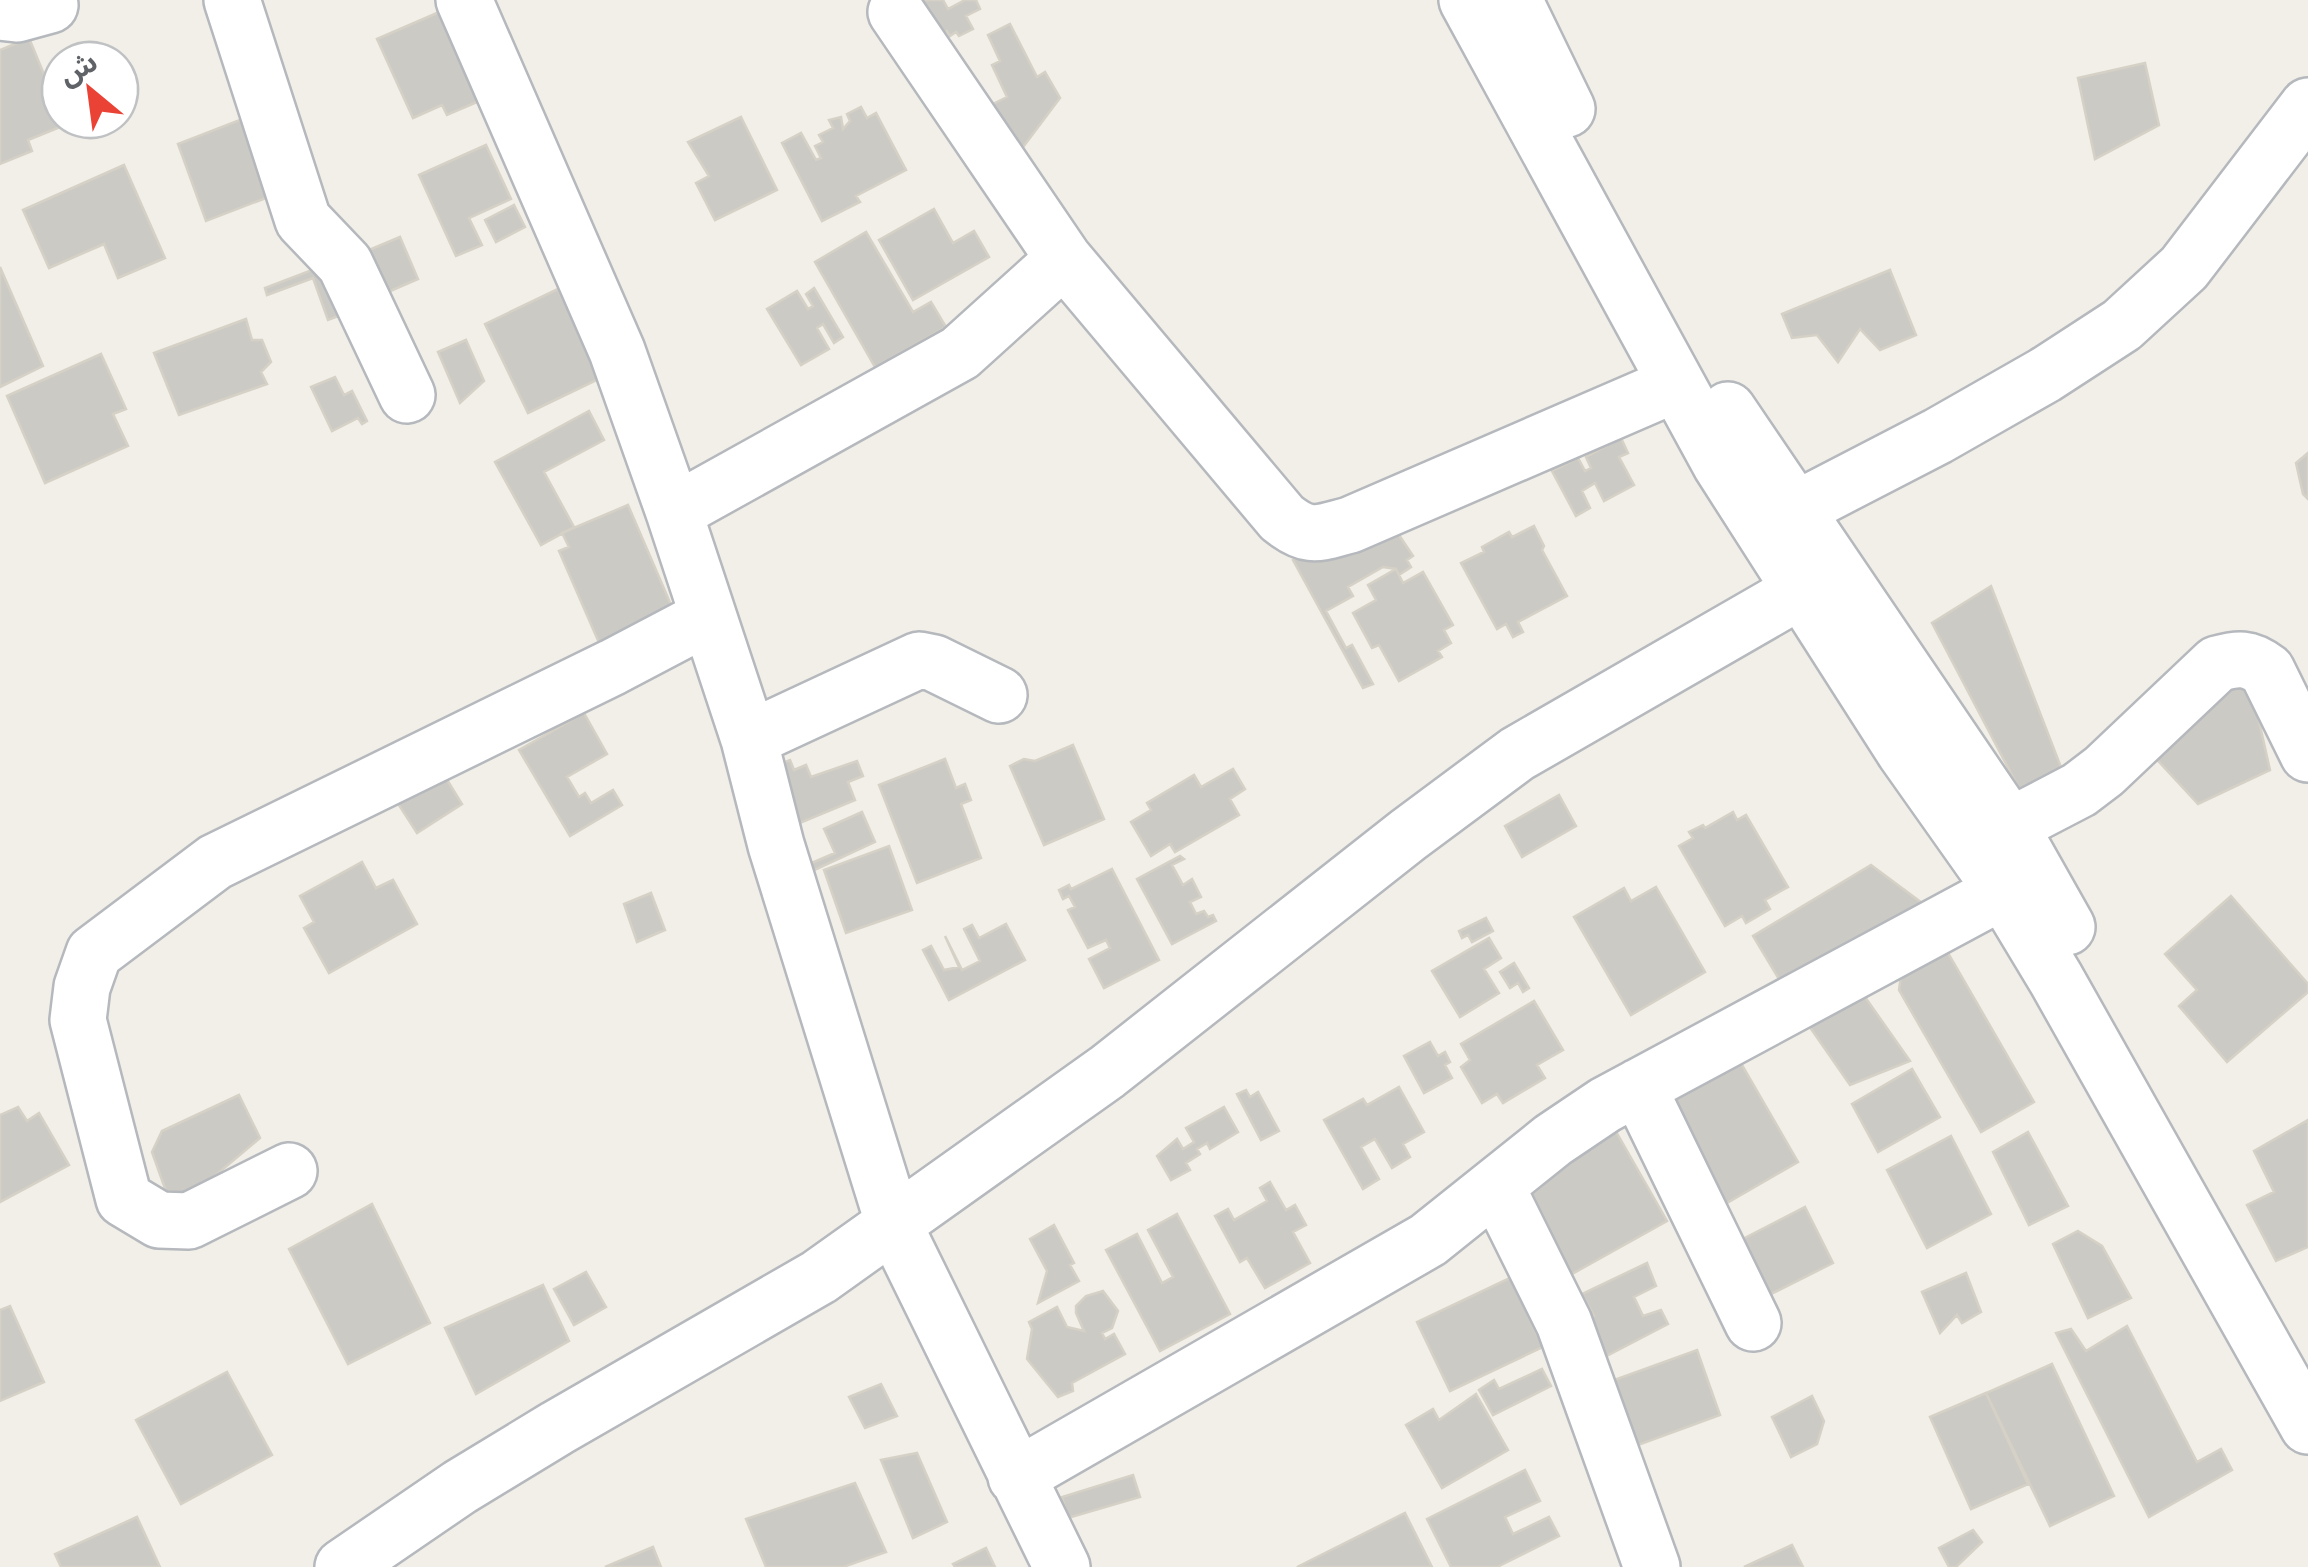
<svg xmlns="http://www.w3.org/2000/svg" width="2308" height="1567" viewBox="0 0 2308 1567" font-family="Overpass,'Noto Sans Arabic',sans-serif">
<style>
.building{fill:#cccac5;stroke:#d6d1c6;stroke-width:2.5}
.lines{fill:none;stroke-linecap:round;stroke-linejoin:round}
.minor-casing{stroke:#b5b8bc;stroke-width:60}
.minor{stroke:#fff;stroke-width:55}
</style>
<rect width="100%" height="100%" fill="#f1efe8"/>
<path class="building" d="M914,0H943L948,9L965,0H976L980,9L966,16L973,29L959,36L956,32L950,36L947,31L931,40Z
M444,10L484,99L447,115L442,105L413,118L377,39Z
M1010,24L1037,77L1045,72L1060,98L1017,155L993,104L1007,97L992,65L1000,61L988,35Z
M29,38L65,125L28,140L32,151L0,164V50Z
M2145,63L2159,125L2095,159L2078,78Z
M861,107L867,118L876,113L906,170L856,196L860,202L822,221L782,143L801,133L816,160L821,158L815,146L823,142L819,135L833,128L829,120L841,117L843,129L850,121L847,114Z
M255,114L284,191L206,221L178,144Z
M741,117L777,190L715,220L696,183L709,176L688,142Z
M486,145L511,199L469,218L482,245L456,256L419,175Z
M124,165L165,258L118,278L104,244L49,268L23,210Z
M514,205L525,227L496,242L485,220Z
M934,209L953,243L974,231L989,257L913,300L879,240Z
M866,232L913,312L931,302L946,327L875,367L815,262Z
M400,237L418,279L374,298L355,256Z
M325,265L352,311L328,320L313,278L267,295L265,288Z
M0,267L43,366L0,387Z
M1890,270L1916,335L1880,350L1860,329L1838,362L1817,335L1792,338L1782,314Z
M814,288L843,337L834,343L823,324L817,328L829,349L801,365L767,309L797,291L808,309L813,306L806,294Z
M558,289L601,378L528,413L485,324Z
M246,319L252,340H262L271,362L261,372L267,384L179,415L154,353Z
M466,340L484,381L460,403L438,352Z
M101,354L126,409L113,414L128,446L45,483L7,396Z
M335,377L344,395L352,391L367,421L362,424L358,418L332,431L311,387Z
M589,411L604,440L544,472L574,527L541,545L495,462Z
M1621,438L1628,453L1619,457L1634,485L1604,501L1595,483L1582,491L1590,508L1576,516L1552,471L1578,458L1585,471L1591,468L1586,457Z
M2308,453V499L2303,494L2296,463Z
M628,505L678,621L604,654L559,551L569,547L562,533Z
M1534,526L1544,546L1542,550L1567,596L1518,622L1523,632L1513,637L1506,624L1497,629L1461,563L1484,552L1482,547L1509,532L1512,537Z
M1397,532L1413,556L1407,560L1411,567L1399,575L1396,569L1383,567L1348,587L1353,596L1326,611L1346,648L1352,645L1373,684L1363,688L1293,560L1317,548Z
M1396,569L1403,583L1423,572L1453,625L1444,630L1451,643L1438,651L1442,657L1399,681L1379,645L1372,648L1353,613L1376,600L1368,585Z
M1991,586L2064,775L2024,798L1932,623Z
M2249,677L2270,770L2198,804L2137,738Z
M584,713L607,754L567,777L579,797L585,793L591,803L613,790L622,805L570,836L519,750Z
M1073,745L1104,819L1044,845L1010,766L1024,759L1035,761Z
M945,759L956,788L965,784L971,800L961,804L981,858L917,883L879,785Z
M790,760L794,770L806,765L811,777L857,761L863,776L848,782L855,800L783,830L777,765Z
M1233,769L1245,789L1230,799L1239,815L1175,852L1170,844L1151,856L1131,822L1151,810L1147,803L1194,775L1201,787Z
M441,770L462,804L417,833L395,799Z
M1559,795L1576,826L1522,857L1505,826Z
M862,812L875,842L810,872L807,865L835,853L824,829Z
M1733,812L1737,820L1746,815L1788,887L1765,900L1770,909L1746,923L1742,916L1725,926L1679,846L1693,838L1689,832L1703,825L1705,828Z
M889,846L912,910L846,933L824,870Z
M1180,856L1184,859L1172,865L1183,885L1192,879L1201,897L1190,902L1196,914L1204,911L1208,917L1213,915L1216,921L1172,944L1137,879Z
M362,862L376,888L393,880L417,924L329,973L304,928L314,922L300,896Z
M1871,865L1930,909L1788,994L1753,936Z
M1112,869L1159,960L1104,988L1089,959L1110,948L1106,940L1088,948L1068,910L1075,907L1069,896L1063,899L1059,890L1069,885L1071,889Z
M1656,887L1705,972L1631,1015L1574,917L1624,888L1631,901Z
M651,893L665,930L637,942L624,904Z
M2231,896L2308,984V992L2227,1062L2179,1006L2197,990L2165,954Z
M1486,918L1493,931L1472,942L1468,935L1462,938L1459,931Z
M1006,924L1025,960L949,1000L923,950L931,946L944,970L959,967L945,936L962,970L980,961L964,929L972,925L979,938Z
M1489,938L1501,958L1484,969L1499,993L1460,1017L1432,971Z
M1940,939L2034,1102L1981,1132L1899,990L1903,961Z
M1514,963L1529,988L1523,992L1518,983L1510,988L1500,972Z
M1858,987L1910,1061L1850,1085L1807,1023Z
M1534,1001L1563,1050L1537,1065L1545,1078L1503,1103L1497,1094L1482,1103L1461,1067L1470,1060L1461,1044Z
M1430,1042L1438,1056L1445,1052L1450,1062L1445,1065L1452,1078L1424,1093L1404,1056Z
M1734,1051L1798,1162L1720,1207L1657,1097Z
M1912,1069L1940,1117L1878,1152L1852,1104Z
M1399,1087L1424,1132L1403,1144L1410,1157L1392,1168L1375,1139L1361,1147L1379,1179L1363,1189L1324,1120L1363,1099L1367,1105Z
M1246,1090L1250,1097L1258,1092L1279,1131L1261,1140L1237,1094Z
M239,1095L260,1138L173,1211L152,1152L162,1131Z
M18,1107L27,1121L39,1113L69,1165L0,1202V1115Z
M1224,1107L1238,1132L1210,1149L1207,1143L1197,1149L1200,1154L1186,1163L1190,1170L1171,1180L1157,1156L1177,1139L1183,1149L1194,1142L1186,1128Z
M2308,1120V1247L2276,1261L2247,1205L2274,1192L2254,1151Z
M1614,1128L1667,1221L1563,1279L1511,1187Z
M2028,1132L2068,1206L2029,1225L1993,1152Z
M1951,1136L1991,1214L1927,1248L1887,1170Z
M1270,1182L1286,1210L1295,1205L1306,1225L1293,1232L1310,1263L1265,1288L1247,1258L1240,1262L1215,1216L1228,1209L1234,1220L1267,1201L1260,1188Z
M372,1204L430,1323L348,1364L289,1249Z
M1805,1207L1833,1263L1761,1299L1733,1244Z
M1177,1214L1230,1314L1160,1351L1106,1250L1137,1234L1162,1283L1173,1277L1148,1230Z
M1054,1225L1074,1263L1070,1265L1079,1281L1038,1303L1047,1271L1030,1239Z
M2078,1231L2102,1246L2131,1298L2088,1318L2053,1244Z
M1647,1263L1656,1286L1634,1297L1643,1316L1661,1310L1668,1324L1591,1364L1585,1323L1594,1316L1582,1294Z
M586,1272L606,1307L574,1325L554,1289Z
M1966,1273L1981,1312L1962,1323L1957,1315L1940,1333L1922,1292Z
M1510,1278L1543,1347L1450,1391L1417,1322Z
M543,1285L569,1341L476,1394L445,1328Z
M1103,1291L1118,1311L1112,1328L1102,1333L1105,1339L1114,1334L1125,1354L1072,1383L1073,1391L1058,1397L1027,1359L1032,1329L1029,1322L1057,1307L1067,1327L1084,1331L1076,1313V1306L1086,1296Z
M10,1306L44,1382L0,1401V1310Z
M2127,1326L2197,1462L2221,1449L2232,1470L2149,1517L2056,1333L2071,1329L2086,1351Z
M1697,1350L1720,1415L1630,1448L1606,1383Z
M2052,1364L2114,1496L2050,1526L1986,1393Z
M1542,1369L1551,1386L1493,1415L1479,1390L1494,1380L1499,1389Z
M227,1372L272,1455L181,1504L136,1420Z
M881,1384L897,1416L865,1428L849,1397Z
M1986,1393L2028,1484L1971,1509L1930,1417Z
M1476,1394L1508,1450L1442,1488L1406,1425L1433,1409L1439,1420Z
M1812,1396L1824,1421L1817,1444L1791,1457L1772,1417Z
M917,1453L947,1522L913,1538L881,1460Z
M1525,1470L1540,1501L1505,1517L1513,1534L1549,1517L1559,1536L1497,1567H1451L1427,1519Z
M1133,1475L1140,1497L1068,1518L1062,1497Z
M855,1483L886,1552L843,1567H766L746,1519Z
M1405,1513L1432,1567H1297Z
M137,1517L160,1567H61L55,1554Z
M1973,1530L1982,1542L1956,1567H1949L1939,1548Z
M1792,1545L1803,1567H1744Z
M653,1547L661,1567H605Z
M986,1548L995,1567H955L953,1564Z"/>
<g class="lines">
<defs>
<path id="minor" d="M232,0L303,220L345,264L407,395
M464,0L617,351L674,512L749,739L776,845L894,1225L1062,1567
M1467,0L1721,465L1904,751L2003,891L2056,979L2308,1426
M1514,0L1567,109
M0,12L17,14L50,5
M896,12L1064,259L1282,518C1310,540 1318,533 1350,525L1676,384
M1728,410L2010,826L2067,927
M1797,509L1938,436L2045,375L2122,325L2184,268L2308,106
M674,512L960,353L1064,259
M749,739L919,660L934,663L999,695
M2010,826L2079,790L2104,771L2217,664C2238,658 2249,657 2267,671L2308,754
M1638,1087L1753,1323
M289,1171L189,1221L159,1220L124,1199L78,1020L82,987L94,953L215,862L613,667L708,617
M1497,1188L1564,1323L1652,1567
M1016,1477L1428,1240L1553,1140L1605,1105L2003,891
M343,1567L460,1487L557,1428L819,1277L1107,1072L1408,835L1517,754L1800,591"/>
</defs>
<use href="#minor" class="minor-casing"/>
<use href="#minor" class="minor"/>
</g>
<g transform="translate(90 90) rotate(331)"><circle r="48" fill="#ffffff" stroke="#bfc1c3" stroke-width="2.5"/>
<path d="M0-8L18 38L0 25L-18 38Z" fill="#ea4335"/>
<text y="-15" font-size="28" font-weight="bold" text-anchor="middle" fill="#5f6368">ش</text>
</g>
</svg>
